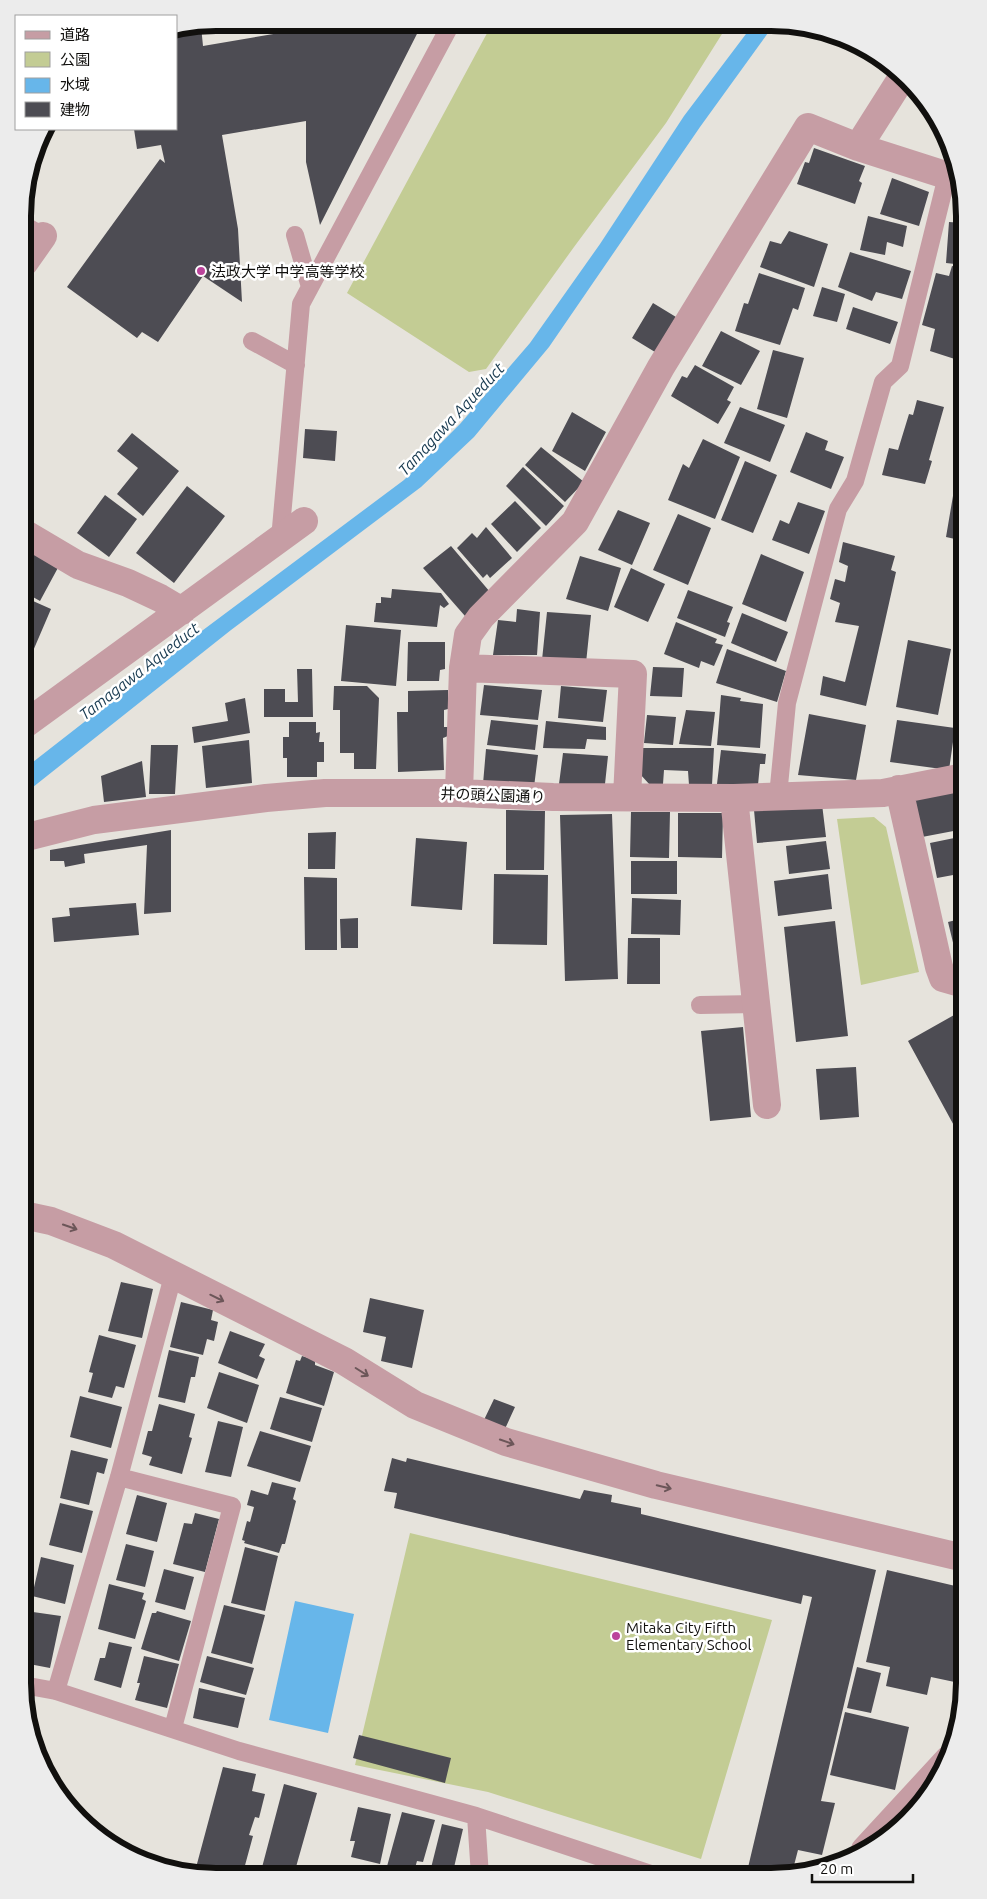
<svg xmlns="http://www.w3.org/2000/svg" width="987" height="1899" viewBox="0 0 987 1899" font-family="Ubuntu,'Noto Sans JP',sans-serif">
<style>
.green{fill:#c3cc94}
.water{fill:#67b6ea}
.building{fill:#4d4c53}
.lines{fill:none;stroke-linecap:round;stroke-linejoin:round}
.lane{stroke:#c69da4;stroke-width:18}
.street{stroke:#c69da4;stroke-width:28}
.oneway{stroke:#6c5659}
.poi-dot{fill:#bb449b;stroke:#fff;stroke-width:2}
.labels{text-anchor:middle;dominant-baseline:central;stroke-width:5;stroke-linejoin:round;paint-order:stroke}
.poi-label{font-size:15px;fill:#11100e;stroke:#fff;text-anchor:start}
.street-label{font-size:15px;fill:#11100e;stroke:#fff}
.water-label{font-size:16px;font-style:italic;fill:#183a50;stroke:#fff}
.rim{fill:none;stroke:#11100e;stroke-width:6}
</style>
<rect width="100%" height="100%" fill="#e6e3dc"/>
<path class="green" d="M492,24L727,26L666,123L574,247L486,369L469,372L347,293Z
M874,817L886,827L919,972L861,985L837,819Z
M410,1533L772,1620L701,1859L488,1792L355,1765Z"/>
<path class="water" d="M752,26H773L700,127L549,347L474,437L421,487L231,630L23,795L24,769L183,645L404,480L460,424L530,343L600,244L684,116Z
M295,1601L354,1614L328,1733L269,1720Z"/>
<path class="building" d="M298,23L422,24L320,225L306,162V121L222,135L238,229L242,302L203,276L158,342L142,332L137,338L67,287L160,159L165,163L161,145L137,149L134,129H176V30L201,26L203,46L297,30Z
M814,148L865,166L859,181L862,183L855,204L797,184L805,162L809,163Z
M892,178L929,192L919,226L880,214Z
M868,216L907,226L903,247L887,242L885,255L860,250Z
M949,222L964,223V265L946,263Z
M789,231L828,244L814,287L760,267L770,241L781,244Z
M850,252L911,271L902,299L876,292L872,301L838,287Z
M952,266L964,269V362L930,351L935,329L922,325L936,273L949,276Z
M759,273L805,288L798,310L793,308L780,345L735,331L744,303L748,304Z
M822,287L845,294L837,322L813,316Z
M653,303L676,317L655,352L632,338Z
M853,307L898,322L890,344L846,329Z
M721,331L760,351L741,385L702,366Z
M773,350L804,358L787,418L757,409Z
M695,365L734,387L727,400L731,402L718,424L671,396L682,376L687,378Z
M917,400L944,407L929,460L932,461L925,484L882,475L889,448L898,450L909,414L913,415Z
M740,407L785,425L770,462L724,443Z
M24,408L29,412L24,419Z
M572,412L606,432L585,471L552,451Z
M305,429L337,431L335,461L303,458Z
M806,432L828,441L825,450L844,457L831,489L790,472Z
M132,433L179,471L143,516L117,494L138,468L117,451Z
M703,439L740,457L715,519L668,500L683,464L689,468Z
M541,447L584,482L565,502L525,465Z
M745,461L777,475L753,533L721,520Z
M523,467L564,506L546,526L506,486Z
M187,486L225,516L174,583L136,553Z
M954,490L964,491V541L946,537Z
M105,495L137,519L109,557L77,533Z
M515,501L541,528L517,552L491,524Z
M798,502L825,511L809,554L772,540L780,520L789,524Z
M618,510L650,523L632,565L598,550Z
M678,514L711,528L688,585L653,570Z
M486,527L512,558L490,578L487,574L483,578L457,548L472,533L477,538Z
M843,542L895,556L891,570L896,572L866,706L820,695L823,676L845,682L859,626L835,622L840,603L830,599L835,579L845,582L848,566L839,562Z
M24,544L60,564L40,601L24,592Z
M451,546L490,592L465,616L423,568Z
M761,554L804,572L786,622L742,604Z
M580,556L621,568L608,611L566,599Z
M631,568L665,584L648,622L614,607Z
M392,589L441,593L449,604L444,608L440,605L437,627L374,622L376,603H381V597L391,598Z
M688,590L733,607L727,622L730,623L725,637L677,618Z
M24,597L51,609L33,651L24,647Z
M517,609L540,612L537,655H493L498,620L516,622Z
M547,612L591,615L586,663L542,660Z
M742,613L788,632L776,662L731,643Z
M676,622L717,639L715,643L723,645L714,666L701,661L699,668L664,654Z
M346,625L401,630L396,686L341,681Z
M908,640L951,649L938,715L896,707Z
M408,642H445V669L440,670L439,681H407Z
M727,649L786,671L777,702L716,683Z
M653,667L684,668L682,697L650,696Z
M297,669H312L313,717H264V689H285V702H298Z
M484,685L542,690L538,720L480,715Z
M334,686H367L379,698L376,769H354V753H340V710H333Z
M561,686L607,690L603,722L558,718Z
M448,690V709L444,710V727H448V736L443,738L444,770L398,772L397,712H408V691Z
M721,695L741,698L740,701L763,704L760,748L717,745Z
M245,698L250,733L194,743L192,727L228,721L225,703Z
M686,710L715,712L711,746L679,744Z
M809,714L866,725L856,780L798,775Z
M647,715L676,717L673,745L644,743Z
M491,720L538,725L535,750L487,745Z
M897,720L955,728L949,770L890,762Z
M546,721L606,727V740L587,739L585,749L543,748Z
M289,722H316V733L320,732L319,742H324V762H317V777H287V758H283V737H289Z
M249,740L252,783L206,788L202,746Z
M151,745H178L175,794H149Z
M642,748H714L712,785H689L688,771L664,770L663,784L650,785L640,774Z
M486,749L538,755L534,787L483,784Z
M721,750L766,754L765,764H760L758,785L717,784Z
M563,753L608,756L605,784H559Z
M142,761L146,797L104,802L101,776Z
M964,789V829L922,837L915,799Z
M822,804L826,837L757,843L754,810Z
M506,810L545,811L544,870H506Z
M631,812H670L669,858L630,857Z
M678,813H723L722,858L678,857Z
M612,814L618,979L565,981L560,815Z
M171,830V912L144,914L147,845L84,854L85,863L65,867L64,861H50V850Z
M336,832L335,869H308V833Z
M964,836V873L937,878L930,843Z
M416,838L467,842L462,910L411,906Z
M826,841L830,869L789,874L786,846Z
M631,861H677V894H631Z
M494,874L548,875L547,945L493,944Z
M828,874L832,909L778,916L774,881Z
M304,877L337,878V950H305Z
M23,887L34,888L32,927H23Z
M632,898L681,900L680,935L631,934Z
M136,903L139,935L54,942L52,918L70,916L69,908Z
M358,918V948H341L340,919Z
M964,918V957L957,959L948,922Z
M835,921L848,1036L796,1042L784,927Z
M628,938H660V984H627Z
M963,1010L964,1013V1144L908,1041Z
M743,1027L751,1117L710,1121L701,1031Z
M856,1067L859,1117L820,1120L816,1069Z
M121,1282L153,1289L142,1338L108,1331Z
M370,1298L424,1310L412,1368L381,1361L386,1337L363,1332Z
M181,1302L213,1310L211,1320L218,1322L214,1341L207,1339L203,1355L170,1347Z
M230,1331L265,1344L259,1356L265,1359L257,1379L218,1363Z
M99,1335L136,1345L124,1388L116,1386L112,1398L88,1392L93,1373L89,1372Z
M169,1350L199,1357L195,1377H191L185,1403L158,1397Z
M302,1356L315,1360V1365L334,1372L324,1406L286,1393L296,1360L300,1361Z
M219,1372L259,1385L247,1423L207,1408Z
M80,1396L122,1407L111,1448L70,1437Z
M280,1397L322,1408L312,1442L270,1429Z
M494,1399L515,1407L504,1431L483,1422Z
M159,1404L195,1414L189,1437L192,1438L182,1474L149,1465L152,1457L142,1454L148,1431H152Z
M218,1421L243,1427L231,1477L205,1472Z
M260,1431L311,1446L300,1482L247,1466Z
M71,1450L108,1459L104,1474L97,1472L89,1505L60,1498Z
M392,1458L406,1462L407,1458L580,1499L584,1490L612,1495L611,1502L641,1508V1514L876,1570L821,1801L835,1803L822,1855L798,1850L792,1873L771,1876H746L812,1597L803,1595L801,1604L394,1508L397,1493L384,1491Z
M272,1482L296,1488L293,1499L296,1501L285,1544H282L279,1553L244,1543L245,1541L242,1540L247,1521L250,1522L254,1507L247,1505L251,1490L268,1495Z
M137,1495L167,1503L157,1542L126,1534Z
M60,1503L93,1511L82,1553L49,1545Z
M195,1513L219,1519L205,1572L173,1564L184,1523L192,1524Z
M126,1544L154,1551L145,1587L116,1580Z
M245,1547L278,1556L265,1611L231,1603Z
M41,1557L74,1565L65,1604L32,1596Z
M164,1569L194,1577L185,1610L155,1602Z
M887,1570L964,1588V1684L931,1677L927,1695L886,1686L890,1667L866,1662Z
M109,1584L144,1593L142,1599L146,1601L135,1639L98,1629Z
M224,1605L265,1615L252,1664L211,1653Z
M26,1611L61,1616L50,1668L24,1663L27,1647L23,1646V1632Z
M157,1611L191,1621L179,1661L141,1649L152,1613H156Z
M109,1642L132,1647L121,1688L94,1680L100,1658H105Z
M144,1656L179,1664L167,1708L135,1700L140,1683H137Z
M207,1656L254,1668L246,1695L200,1682Z
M857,1667L881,1673L871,1713L847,1708Z
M199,1688L245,1698L238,1728L193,1718Z
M845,1712L909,1727L895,1790L830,1775Z
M359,1735L451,1758L445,1783L353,1758Z
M223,1767L256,1774L252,1791L265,1794L259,1818L255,1817L249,1835L253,1836L244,1869L232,1865L230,1872L238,1875H194Z
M284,1784L317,1793L296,1867L305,1870L304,1875H260Z
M358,1807L391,1814L380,1864L351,1857L355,1841H350Z
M402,1812L435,1820L423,1862L417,1861L413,1875L386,1870Z
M442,1824L463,1829L452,1876H429Z"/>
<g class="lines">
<path class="lane" d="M24,225L43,236
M295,235L310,287
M252,341L296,365
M280,539L301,304L451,24
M778,796L787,703L838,509L855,481L883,382L900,366L947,176
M700,1005L756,1004
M119,1477L232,1506L173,1728
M23,1685L56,1691L239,1751L476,1816L657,1876
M56,1691L119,1477L173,1276
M476,1816L480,1876"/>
<path class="street" d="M858,147L903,76
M24,263L43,236
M24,533L78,565L128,583L160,598L182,611
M463,668L633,674L627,797
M24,725L304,521
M899,789L939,967L943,978L964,984
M459,793L463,668L468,635L481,617L575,522L661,367L808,127L858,147L958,179
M734,798L767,1105
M23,838L94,820L266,798L325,793H459L553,797L734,798L883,793L964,777
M23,1215L51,1221L114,1245L344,1361L415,1405L506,1442L656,1485L964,1558
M865,1850L948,1760"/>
</g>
<defs><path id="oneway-shaft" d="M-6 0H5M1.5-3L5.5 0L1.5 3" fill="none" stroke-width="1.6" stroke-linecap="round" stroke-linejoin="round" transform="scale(1.25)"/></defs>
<g class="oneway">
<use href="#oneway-shaft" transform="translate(70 1227) rotate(19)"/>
<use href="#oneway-shaft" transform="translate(217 1298) rotate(26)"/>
<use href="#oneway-shaft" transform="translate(362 1372) rotate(32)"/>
<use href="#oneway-shaft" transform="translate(507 1442) rotate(19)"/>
<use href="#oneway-shaft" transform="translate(664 1487) rotate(14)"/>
</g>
<g class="poi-dot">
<circle cx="201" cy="271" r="5"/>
<circle cx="616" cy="1636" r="5"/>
</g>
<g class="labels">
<g class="poi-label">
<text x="211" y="271">法政大学 中学高等学校</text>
<text x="626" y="1627">Mitaka City Fifth<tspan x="626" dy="17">Elementary School</tspan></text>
</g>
<g class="street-label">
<text transform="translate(493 795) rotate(2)">井の頭公園通り</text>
</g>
<g class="water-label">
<text transform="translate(451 419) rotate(-47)">Tamagawa Aqueduct</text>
<text transform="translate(139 671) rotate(-38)">Tamagawa Aqueduct</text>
</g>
</g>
<path d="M0 0H987V1899H0ZM216 31H771A185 185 0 0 1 956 216V1683A185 185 0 0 1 771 1868H216A185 185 0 0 1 31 1683V216A185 185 0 0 1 216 31Z" fill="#ececec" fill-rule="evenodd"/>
<path class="rim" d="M216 31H771A185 185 0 0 1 956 216V1683A185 185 0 0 1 771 1868H216A185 185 0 0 1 31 1683V216A185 185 0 0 1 216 31Z"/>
<rect x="15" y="15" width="162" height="115" fill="#ffffff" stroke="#a09f9f"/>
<rect x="25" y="31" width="25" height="8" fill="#c69da4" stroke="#a09f9f"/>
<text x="60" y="40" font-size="15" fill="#11100e">道路</text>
<rect x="25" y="52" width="25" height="15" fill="#c3cc94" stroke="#a09f9f"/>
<text x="60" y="65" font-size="15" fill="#11100e">公園</text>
<rect x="25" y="78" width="25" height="15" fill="#67b6ea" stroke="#a09f9f"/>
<text x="60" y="90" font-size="15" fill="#11100e">水域</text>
<rect x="25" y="102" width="25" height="15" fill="#4d4c53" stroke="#a09f9f"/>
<text x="60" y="115" font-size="15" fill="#11100e">建物</text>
<path d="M812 1874v8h101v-8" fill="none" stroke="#11100e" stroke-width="2.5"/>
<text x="820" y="1874" font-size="15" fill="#11100e" stroke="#ffffff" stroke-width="4" paint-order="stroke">20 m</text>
</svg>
